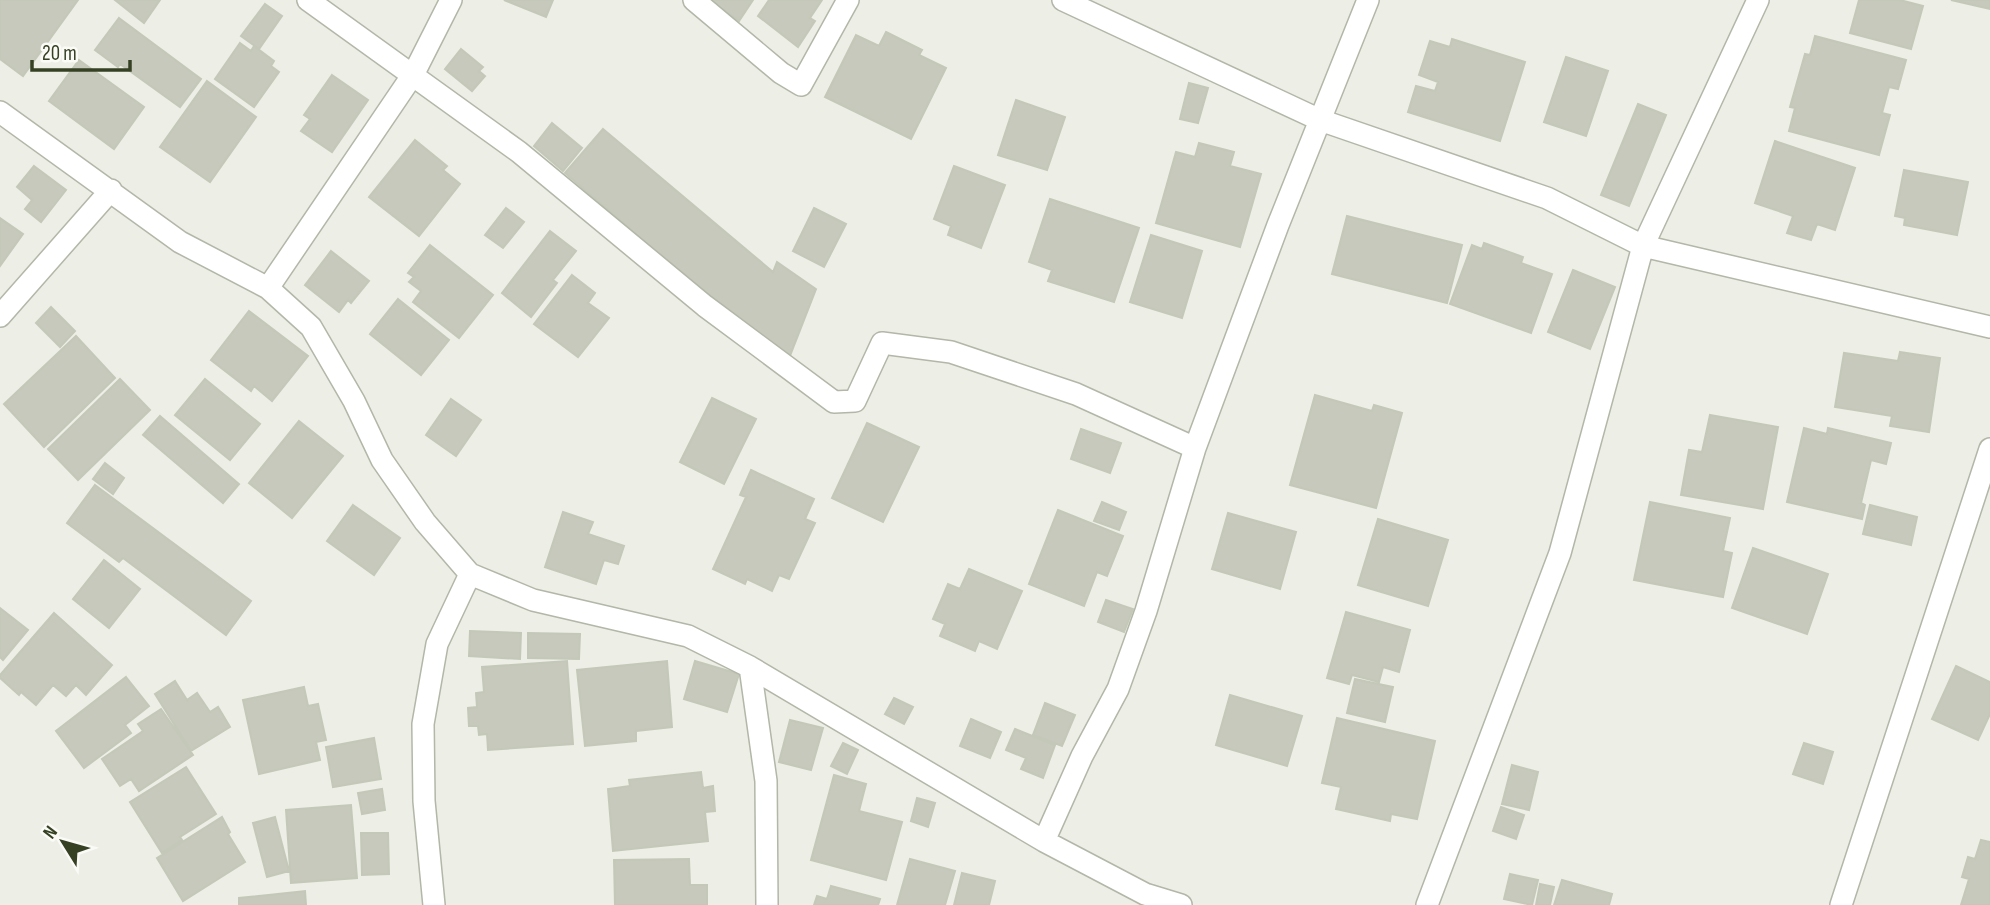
<svg xmlns="http://www.w3.org/2000/svg" width="1990" height="905" viewBox="0 0 1990 905" font-family="'Sofia Sans Condensed',sans-serif">
<style>
.building{fill:#c6c9bb;stroke:#c4c8b8;stroke-width:2}
.lines{fill:none;stroke-linecap:round;stroke-linejoin:round}
.street-casing{stroke:#b2b7a8;stroke-width:24}
.street{stroke:#fff;stroke-width:21}
</style>
<rect width="100%" height="100%" fill="#edeee6"/>
<path class="building" d="M0,0H78L23,76L0,59Z
M115,0H160L144,23Z
M504,0H553L546,17Z
M709,0H753L739,21Z
M769,0H822L810,18L815,21L798,47L758,16Z
M1859,0H1900L1923,6L1911,49L1850,33Z
M1951,0H1990V9Z
M265,4L282,16L259,49L241,36Z
M119,18L201,79L180,107L120,64L118,67L95,50Z
M886,32L922,50L919,55L946,68L911,139L825,97L856,35L879,46Z
M1815,36L1906,60L1898,89L1889,87L1882,113L1890,115L1879,155L1789,131L1795,108L1790,107L1805,54L1810,55Z
M1452,39L1525,62L1500,141L1408,112L1416,86L1435,91L1438,82L1419,75L1430,41L1450,47Z
M240,43L251,51L254,46L274,61L271,66L279,72L254,107L215,79Z
M461,49L483,67L479,71L485,76L472,91L445,69Z
M1566,57L1608,71L1586,136L1544,122Z
M79,60L144,107L114,149L49,101Z
M332,75L368,100L332,152L301,131L310,119L304,115Z
M207,81L256,117L210,182L160,147Z
M1189,83L1208,88L1198,123L1180,119Z
M1016,100L1065,117L1047,170L998,155Z
M1638,104L1666,115L1629,206L1601,195Z
M552,123L582,148L563,171L534,146Z
M603,129L773,272L777,262L816,289L788,361L747,330L565,173Z
M415,140L447,166L443,170L460,184L419,236L369,197Z
M1775,141L1855,168L1835,230L1817,224L1811,240L1787,233L1793,216L1755,203Z
M1199,143L1234,152L1230,166L1261,174L1240,247L1156,223L1176,152L1195,157Z
M34,166L66,190L41,222L25,209L32,200L17,187Z
M954,166L1005,185L981,248L948,235L951,226L934,219Z
M1904,170L1968,182L1957,235L1904,225L1905,218L1895,216Z
M1050,199L1139,228L1114,302L1048,281L1052,270L1029,262Z
M506,208L524,222L503,248L485,235Z
M814,208L846,224L824,267L793,251Z
M1347,216L1462,245L1447,303L1332,274Z
M0,218L23,234L0,266Z
M550,231L576,251L553,280L557,283L531,317L502,293Z
M1151,235L1202,251L1182,318L1130,302Z
M1484,243L1523,257L1521,263L1552,274L1531,333L1450,304L1472,245L1482,249Z
M430,245L493,295L459,338L413,302L421,291L409,282L414,277L408,273Z
M331,251L369,281L351,303L348,300L339,312L305,285Z
M1573,270L1615,287L1590,349L1548,332Z
M572,275L595,293L588,303L609,318L578,357L534,324Z
M398,299L449,340L421,375L370,334Z
M51,307L75,331L60,347L36,323Z
M249,311L308,356L272,401L254,386L251,391L211,360Z
M76,336L115,378L44,447L4,404Z
M1900,352L1940,358L1929,432L1890,426L1892,416L1835,407L1844,353L1898,361Z
M120,379L150,410L78,480L48,449Z
M205,379L260,424L230,460L175,415Z
M1315,395L1372,411L1374,405L1402,413L1376,508L1290,485Z
M712,398L756,419L724,484L680,462Z
M451,399L481,420L456,456L426,435Z
M1710,415L1778,427L1763,509L1681,495L1689,450L1702,452Z
M160,416L239,484L223,503L143,435Z
M299,421L343,456L292,518L249,483Z
M867,423L919,447L883,522L832,498Z
M1804,428L1827,434L1828,428L1891,443L1886,464L1871,460L1861,503L1865,505L1862,519L1787,502Z
M1081,429L1121,443L1110,473L1071,459Z
M105,463L124,478L113,494L93,479Z
M751,470L814,499L805,519L815,523L789,579L779,575L772,591L747,579L745,584L713,569L746,497L740,495Z
M95,485L251,601L226,635L123,558L119,562L67,523Z
M1102,502L1126,512L1119,530L1094,521Z
M1650,502L1730,518L1723,551L1732,553L1723,597L1634,580Z
M353,505L400,538L374,575L327,541Z
M1870,505L1917,517L1911,545L1863,534Z
M1058,510L1123,536L1107,576L1097,572L1084,606L1029,584Z
M563,512L593,522L588,534L624,546L618,564L604,560L596,584L545,567Z
M1228,513L1296,532L1280,589L1212,569Z
M1378,519L1448,540L1428,606L1358,585Z
M1753,548L1828,574L1807,634L1732,608Z
M104,560L140,589L109,628L73,599Z
M969,569L1022,591L997,649L979,641L975,651L940,636L945,624L933,619L948,584L960,589Z
M1106,600L1133,609L1124,632L1098,622Z
M0,608L28,630L3,660L0,657Z
M1346,612L1410,630L1399,672L1383,667L1379,682L1352,675L1349,684L1327,678Z
M54,613L112,665L86,695L76,685L66,696L53,685L36,705L21,692L19,695L0,678V675Z
M470,631L521,633L520,659L469,656Z
M528,633L580,634L579,659L528,658Z
M567,661L573,744L488,750L487,734L479,735L478,726H469L468,708L477,707L476,693L484,692L482,667Z
M667,661L672,727L636,731V741L585,746L577,670Z
M695,661L739,674L727,712L684,699Z
M1956,666L1990,682V714L1978,740L1932,719Z
M126,677L149,706L125,725L131,733L84,768L56,731Z
M1355,679L1393,687L1385,722L1347,713Z
M175,681L187,700L197,693L210,712L218,707L230,727L191,751L155,694Z
M304,687L308,706L318,704L326,740L316,742L320,760L259,774L243,700Z
M1230,695L1302,716L1287,766L1216,745Z
M894,698L913,707L904,724L885,714Z
M1045,703L1075,715L1062,746L1033,735Z
M161,709L193,755L139,791L131,779L120,786L102,759L143,731L138,724Z
M1337,718L1435,741L1417,819L1391,814L1390,821L1336,809L1341,787L1322,783Z
M971,719L1001,732L990,758L960,746Z
M790,720L823,728L811,770L779,762Z
M1015,729L1055,745L1043,778L1021,769L1026,758L1006,750Z
M374,738L381,779L333,787L326,747Z
M843,743L858,750L847,774L831,766Z
M1804,743L1833,752L1823,784L1793,774Z
M1512,765L1538,772L1529,810L1502,804Z
M186,767L216,814L180,837L182,840L162,853L130,802Z
M701,772L703,788L713,786L715,811L705,812L708,841L613,851L608,789L630,786L629,780Z
M834,775L866,784L859,811L902,822L886,880L811,860Z
M382,789L385,810L362,814L358,793Z
M917,798L935,803L928,827L911,821Z
M351,805L357,878L291,883L286,810Z
M1501,807L1524,815L1516,839L1493,831Z
M222,817L230,832L228,834L245,862L183,901L157,858Z
M275,817L289,871L267,877L253,823Z
M361,833H388L389,874L362,875Z
M1981,840L1990,842V905H1961L1969,879L1962,877L1968,857L1975,859Z
M689,859L690,885H707V905H615L614,860Z
M910,859L955,871L945,905H897Z
M962,873L995,881L989,905H954Z
M1510,874L1538,880L1532,905L1504,899Z
M1562,880L1612,894L1609,905H1554Z
M1540,884L1554,887L1550,905H1536Z
M831,886L880,899L878,905H814L817,896L827,899Z
M305,891L306,905H239V898Z"/>
<g class="lines">
<defs>
<path id="street" d="M308,0L519,152L705,306L834,402L855,401L882,343L951,352L1076,394L1195,448
M694,0L781,73L801,85L848,0
M1063,0L1320,120L1547,198L1643,246L1990,327
M0,112L180,242L268,288L311,327L354,401L382,460L425,522L470,574L533,600L688,636L750,667L1044,841L1145,894L1181,905
M268,288L414,73L451,0
M0,316L111,190
M750,667L766,781L767,905
M1044,841L1082,756L1118,689L1146,611L1195,448L1278,225L1368,0
M434,905L424,801L423,724L437,644L470,574
M1427,905L1560,553L1643,246L1758,0
M1841,905L1990,449"/>
</defs>
<use href="#street" class="street-casing"/>
<use href="#street" class="street"/>
</g>
<g transform="translate(63 842) rotate(307)" stroke="#fafbf6" stroke-width="5" paint-order="stroke">
<path d="M0-5L12 26L0 18L-12 26Z" fill="#364124"/>
<text y="-10" font-size="19" font-weight="bold" text-anchor="middle" fill="#364124">N</text>
</g>
<path d="M32 60v10h98v-10" fill="none" stroke="#364124" stroke-width="3.5"/>
<text x="42" y="60" font-size="21" fill="#364124" stroke="#fafbf6" stroke-width="5" paint-order="stroke">20 m</text>
</svg>
